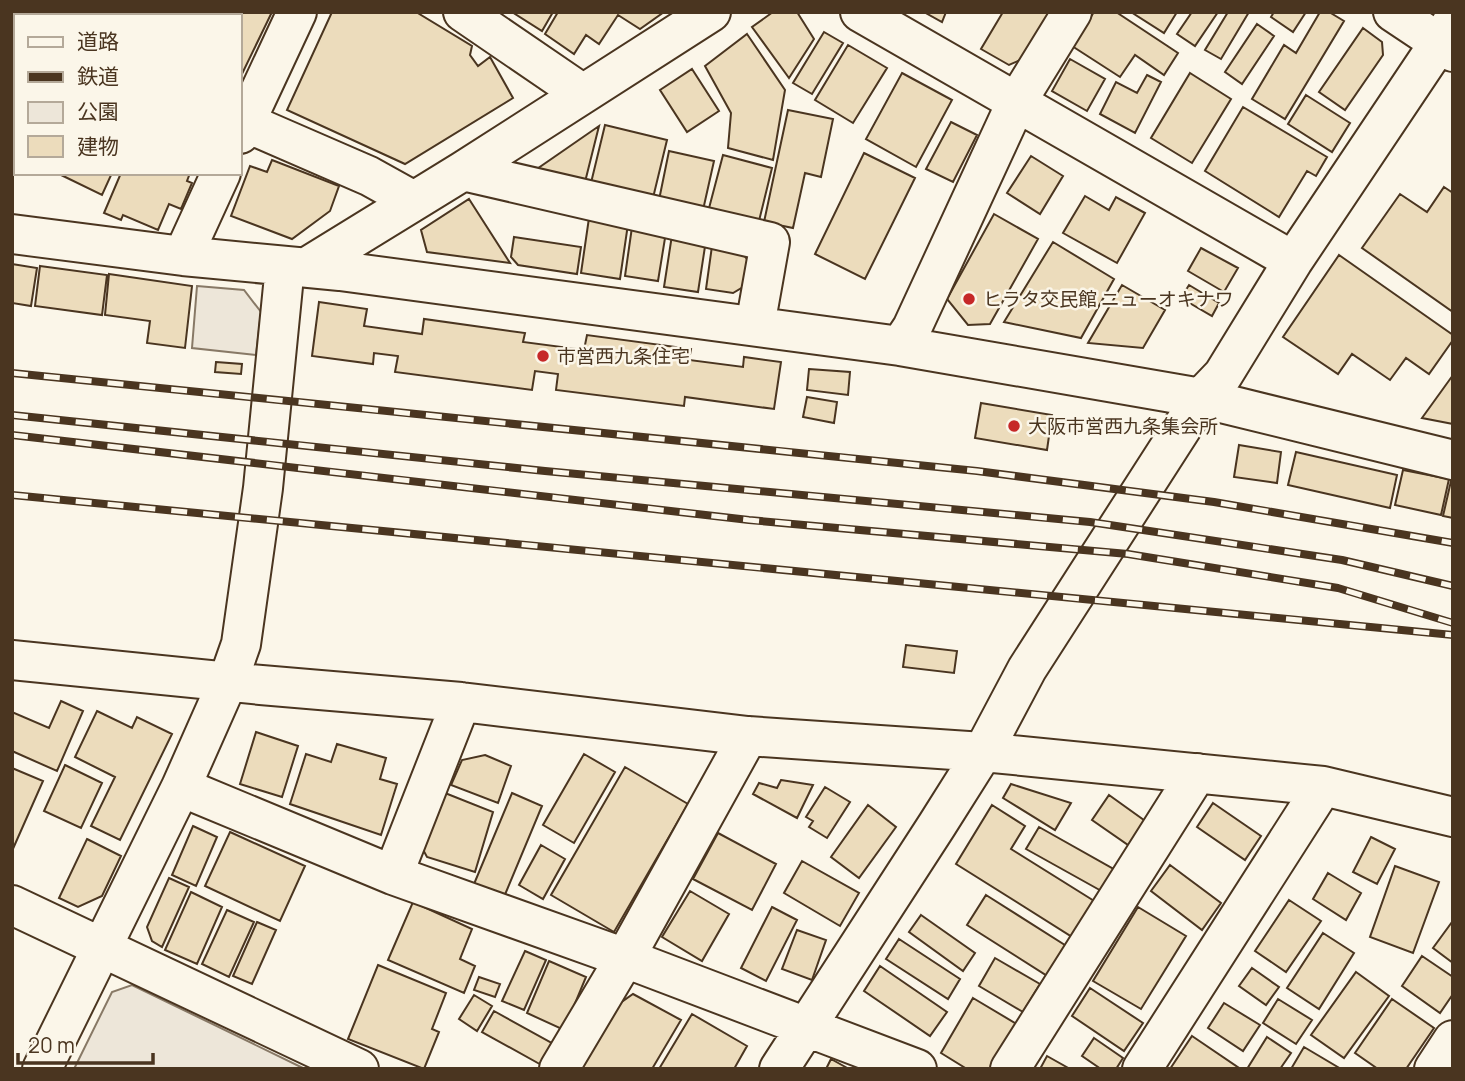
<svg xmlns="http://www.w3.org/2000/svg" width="1465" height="1081" viewBox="0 0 1465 1081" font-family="Manrope,'Noto Sans JP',sans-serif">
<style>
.green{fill:#ede6d9;stroke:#887966;stroke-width:2}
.building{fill:#ecdcbc;stroke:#4a3520;stroke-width:2}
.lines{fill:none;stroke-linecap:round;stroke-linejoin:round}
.street-casing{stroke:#4a3520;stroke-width:42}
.secondary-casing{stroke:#4a3520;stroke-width:42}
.street{stroke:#fbf6e9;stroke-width:38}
.secondary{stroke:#fbf6e9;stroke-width:38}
.rail-casing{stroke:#4a3520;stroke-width:8}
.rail{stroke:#fbf6e9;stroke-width:5;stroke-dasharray:16;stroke-linecap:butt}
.poi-dot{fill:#c62828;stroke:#fbf6e9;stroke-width:2.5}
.labels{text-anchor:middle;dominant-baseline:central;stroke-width:5;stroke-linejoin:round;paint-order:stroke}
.poi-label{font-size:19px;fill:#4a3520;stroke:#fbf6e9;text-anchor:start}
</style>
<rect width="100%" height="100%" fill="#fbf6e9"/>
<path class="green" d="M197,286L244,290L261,312L256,355L192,348Z
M132,985L305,1069H74L112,992Z"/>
<path class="building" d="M60,12H174L173,16H67Z
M178,12H219L217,16H177Z
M225,12H272L240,78V16H223Z
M332,12H416L472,46L470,55L478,66L490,57L513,98L405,164L287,110Z
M512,12H553L542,31Z
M558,12H664L640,29L618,15L599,44L586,35L574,54L545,34Z
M773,12H797L814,39L789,78L752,27Z
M924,12H946L942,22Z
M1003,12H1054L1027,57L1009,65L981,49Z
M1094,12H1116L1178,53L1164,75L1135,55L1120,77L1072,46Z
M1131,12H1177L1164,33Z
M1192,12H1218L1195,46L1177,34Z
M1228,12H1249L1221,59L1205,50Z
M1274,12H1306L1293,32L1271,17Z
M1320,12H1329L1344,21L1285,119L1252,99L1284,45L1296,53Z
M1257,24L1274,36L1242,84L1225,72Z
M1363,28L1382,42L1383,55L1345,110L1319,92Z
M824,32L843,43L812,94L793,83Z
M747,34L785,90L773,160L728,148L731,113L705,66Z
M848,45L887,68L853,123L815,100Z
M12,50L16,52V78L12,86Z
M1070,59L1105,79L1087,111L1052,91Z
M692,69L719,111L687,132L660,90Z
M902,73L952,100L916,167L866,139Z
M1190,73L1231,99L1192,163L1151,138Z
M1147,75L1161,82L1135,133L1100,114L1116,82L1137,93Z
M16,88V151L12,149V95Z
M1306,95L1350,123L1332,152L1288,124Z
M1243,107L1327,157L1316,176L1307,171L1279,217L1205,171Z
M788,110L833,119L821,177L805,173L793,228L764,222Z
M951,122L977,135L953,182L926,169Z
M605,125L667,140L652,202L590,187Z
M599,126L585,182L534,171Z
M669,151L714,161L703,210L659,200Z
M864,153L915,178L865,279L815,254Z
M723,155L772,168L758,225L708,212Z
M1031,156L1063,176L1040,214L1007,193Z
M272,160L339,186L330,211L292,239L231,216L250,166L267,172Z
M57,173H112L102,195Z
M121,173H190L187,181L192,183L181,209L169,204L158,230L123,215L121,220L104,213Z
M1444,187L1453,193V312L1362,248L1400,194L1427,212Z
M1085,196L1109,210L1116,197L1145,213L1117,263L1063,233Z
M469,199L510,263L427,252L421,230Z
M994,214L1038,239L990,324L968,325L947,299Z
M589,218L628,224L620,279L581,273Z
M632,227L666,232L658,281L625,276Z
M672,235L706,240L698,292L664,287Z
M514,237L581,247L577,274L518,265L511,257Z
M1053,242L1114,279L1081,338L1004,322Z
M712,246L741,251L752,266L748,284L733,293L706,289Z
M1201,248L1238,268L1224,292L1188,271Z
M1339,255L1453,335V340L1429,374L1406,358L1390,380L1352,354L1338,374L1283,337Z
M12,264L37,268L31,306L12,303Z
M40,266L107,275L102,315L35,306Z
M109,274L192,286L185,348L147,343L150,321L105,315Z
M1122,285L1165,310L1143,348L1088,343Z
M1189,285L1219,303L1212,316L1181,298Z
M319,302L367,309L364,326L422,334L424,319L525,333L523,342L584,350L587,335L691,349L689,360L743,367L744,357L781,362L774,409L685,397L684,406L556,390L558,374L535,371L532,390L395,372L398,356L374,353L373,364L312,356Z
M216,362L242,364L241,374L215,372Z
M809,369L850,372L848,395L807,390Z
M1453,375V424L1422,418Z
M807,397L837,402L834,423L803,417Z
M981,403L1052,415L1047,450L975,438Z
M1239,445L1281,452L1277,483L1234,477Z
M1296,452L1397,475L1390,508L1288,485Z
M1403,470L1449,479L1441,515L1395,505Z
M1451,481H1453V518L1443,516Z
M906,645L957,651L954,673L903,667Z
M61,701L83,711L57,771L12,751V712L49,728Z
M97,711L132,728L137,717L172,734L120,840L91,826L115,777L75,757Z
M256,732L298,746L282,797L240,784Z
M337,744L386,758L380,779L397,784L381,835L290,804L306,754L331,762Z
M584,754L615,772L574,843L543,825Z
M485,755L511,766L498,803L451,785L462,760Z
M65,765L102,783L81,828L44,811Z
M625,767L688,804L614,932L551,895Z
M12,768L43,781L12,851Z
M781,780L813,785L797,818L753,794L759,783L777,788Z
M1011,784L1071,803L1055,830L1003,798Z
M825,787L850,802L827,838L809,827L813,821L806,817Z
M445,793L493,812L475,872L427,857L420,844Z
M512,793L542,806L504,897L474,884Z
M1109,795L1148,823L1131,847L1092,820Z
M1213,803L1261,836L1245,860L1197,827Z
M868,805L896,827L859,878L831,857Z
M992,805L1025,826L1011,849L1099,904L1077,940L956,864Z
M193,826L217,837L196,886L172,875Z
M1039,827L1117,871L1105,893L1026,849Z
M230,832L305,866L280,921L205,886Z
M718,833L776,864L752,910L693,879Z
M1371,837L1395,849L1377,884L1353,872Z
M87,839L121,856L102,896L78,907L59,898Z
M541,845L565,859L543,899L519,885Z
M802,861L859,893L840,926L784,893Z
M1170,865L1221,903L1202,930L1151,891Z
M1395,866L1439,882L1413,953L1370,937Z
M1328,873L1361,893L1346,920L1313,899Z
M169,878L189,887L162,947L152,941L147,927Z
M690,891L729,914L702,961L662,937Z
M191,892L222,907L197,964L165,950Z
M986,895L1068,947L1049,977L967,925Z
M1289,900L1321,921L1286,972L1255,951Z
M413,902L472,929L460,959L475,966L464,993L388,960Z
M772,907L797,920L766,981L741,968Z
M1138,907L1186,936L1141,1009L1093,981Z
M227,910L254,922L229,977L202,964Z
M921,915L975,953L963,971L909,932Z
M257,922L276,930L252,984L233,976Z
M1452,922L1453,923V963L1433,948Z
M797,930L826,940L812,980L782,969Z
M1323,933L1354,953L1319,1009L1287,988Z
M899,939L960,979L948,999L886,959Z
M525,951L546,960L524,1010L502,1001Z
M1422,956L1453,977V994L1440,1013L1402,986Z
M995,958L1040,984L1023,1012L979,986Z
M549,961L586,977L564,1030L527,1013Z
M378,965L446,993L432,1029L439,1032L424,1069L348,1039Z
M880,966L947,1012L930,1036L864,991Z
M1252,968L1279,987L1266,1005L1239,986Z
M1356,972L1389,996L1344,1058L1311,1035Z
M479,977L500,984L495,997L474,990Z
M1090,988L1143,1023L1124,1051L1072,1016Z
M633,994L681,1020L652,1069H580L616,1006Z
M474,995L492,1006L477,1031L459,1019Z
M973,998L1020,1026L995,1069H967L941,1053Z
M1278,999L1312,1020L1296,1044L1263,1023Z
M1392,999L1434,1028L1406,1069H1378L1355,1053Z
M1224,1003L1260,1025L1243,1051L1208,1028Z
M494,1011L557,1046L545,1067L482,1032Z
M692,1014L747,1046L734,1069H659Z
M1192,1036L1239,1068L1238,1069H1170Z
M1267,1037L1291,1053L1280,1069H1247Z
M1094,1038L1123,1058L1116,1069H1101L1082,1056Z
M1304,1047L1341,1069H1291Z
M1047,1056L1070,1069H1040Z
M831,1059L849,1069H826Z"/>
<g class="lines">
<defs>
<path id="street" d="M463,12L583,94
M860,12L1293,261
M1393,12L1453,52
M12,18L16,19
M240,120L369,176L414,201
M240,134L297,12
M463,171L770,242L755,326
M12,234L183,256L340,271L900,346L1201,398L1453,460
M183,256L221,173
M307,267L463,171L711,12
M900,346L912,328L1016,103L1072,12
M12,660L261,685L461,702L748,736L983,752L1323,786L1453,817
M181,787L393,875L625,958L917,1069
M393,875L461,702
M12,905L359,1069
M42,1069L181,787L228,681L241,644L263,488L285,266
M559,1069L625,958L748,736
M779,1069L937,825L983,752L1027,669L1201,398L1223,375L1293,261L1439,43
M1010,1069L1197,773
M1142,1069L1323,786
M1434,1069L1453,1040"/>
<path id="secondary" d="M1439,43L1453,21"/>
</defs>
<use href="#street" class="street-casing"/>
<use href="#secondary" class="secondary-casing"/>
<use href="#street" class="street"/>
<use href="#secondary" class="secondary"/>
<defs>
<path id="rail" d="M12,373L977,471L1214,502L1453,543
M12,415L545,471L1090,522L1342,560L1453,586
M12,435L749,520L1128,554L1338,588L1453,623
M12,495L1453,635"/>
</defs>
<use href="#rail" class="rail-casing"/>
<use href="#rail" class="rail"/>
</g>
<g class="poi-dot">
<circle cx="969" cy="299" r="7"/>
<circle cx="543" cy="356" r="7"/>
<circle cx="1014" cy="426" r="7"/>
</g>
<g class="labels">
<g class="poi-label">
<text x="983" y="299">ヒラタ交民館 ニューオキナワ</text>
<text x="557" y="356">市営西九条住宅</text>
<text x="1028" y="426">大阪市営西九条集会所</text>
</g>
</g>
<rect width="1465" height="1081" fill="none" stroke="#4a3520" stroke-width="28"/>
<rect x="14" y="14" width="228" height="161" fill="#fbf6e9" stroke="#b4a999" stroke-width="2"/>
<rect x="28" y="37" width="35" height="10" fill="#fbf6e9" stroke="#b4a999" stroke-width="2"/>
<text x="77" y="49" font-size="21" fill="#4a3520">道路</text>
<rect x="28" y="72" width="35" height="10" fill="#4a3520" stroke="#b4a999" stroke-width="2"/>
<text x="77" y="84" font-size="21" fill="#4a3520">鉄道</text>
<rect x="28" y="102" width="35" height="21" fill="#ede6d9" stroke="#b4a999" stroke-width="2"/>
<text x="77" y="119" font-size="21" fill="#4a3520">公園</text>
<rect x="28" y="136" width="35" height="21" fill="#ecdcbc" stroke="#b4a999" stroke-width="2"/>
<text x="77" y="154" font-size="21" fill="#4a3520">建物</text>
<path d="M18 1053v10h135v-10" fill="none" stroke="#4a3520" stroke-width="3.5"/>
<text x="28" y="1053" font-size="21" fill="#4a3520" stroke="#fbf6e9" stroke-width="5" paint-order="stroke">20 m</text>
</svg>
